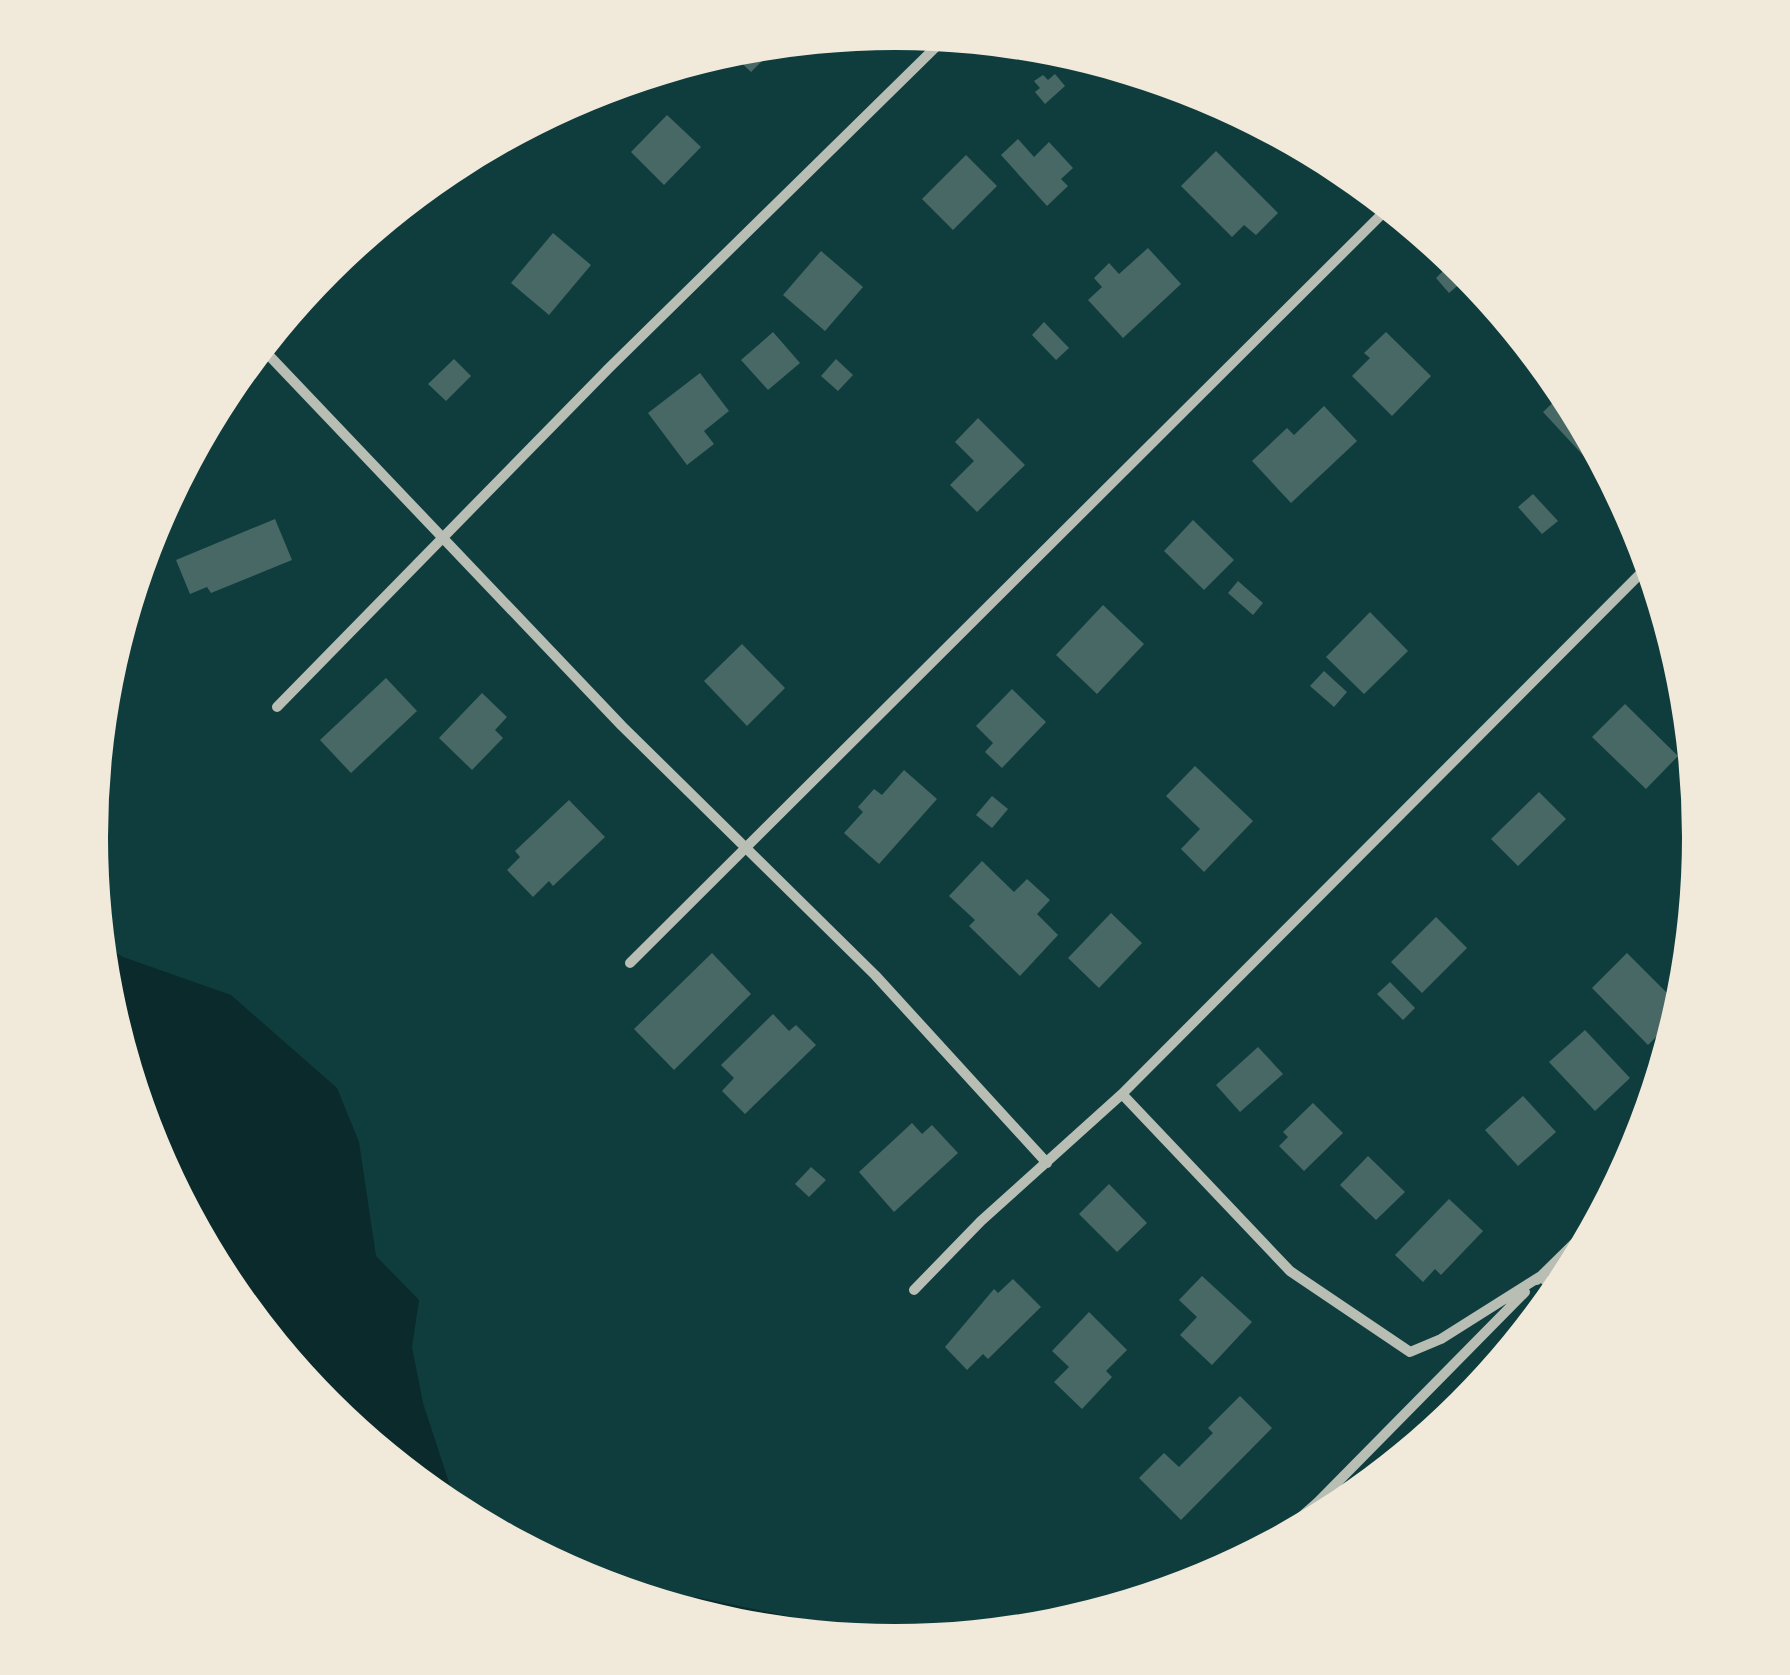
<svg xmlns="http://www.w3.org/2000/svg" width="1790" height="1675" font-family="'Archivo Narrow',sans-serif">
<rect width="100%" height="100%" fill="#0f3d3e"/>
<path fill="#0a2a2b" d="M100,944L123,957L231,995L337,1088L359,1142L376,1256L419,1300L412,1347L423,1403L459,1513L325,1406L225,1284L151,1145L105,994Z
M696,1597L850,1629L915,1628L937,1638C842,1648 745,1629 654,1601Z"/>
<path fill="#486865" d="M779,44L751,72L729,51L739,48Z
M1055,74L1065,86L1045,104L1035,92L1040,88L1034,81L1043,75L1048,80Z
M667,115L701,147L664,185L631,152Z
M1018,139L1034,157L1049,142L1073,168L1061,179L1068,186L1047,206L1001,155Z
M1216,151L1278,213L1256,235L1244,225L1232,237L1181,186Z
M966,155L997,186L953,230L922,199Z
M553,233L591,265L549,315L511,283Z
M1148,248L1181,284L1123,338L1088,300L1102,287L1094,278L1109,263L1119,274Z
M1440,248L1470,275L1449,293L1436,278L1443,271L1430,257Z
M821,251L863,287L825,331L783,295Z
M1507,321L1521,337L1513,344L1499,329Z
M1044,322L1069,348L1056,360L1032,335Z
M773,332L800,363L768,390L741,360Z
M1386,332L1431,376L1392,416L1352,376L1370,358L1364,353Z
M454,359L471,376L446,401L428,384Z
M836,359L853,375L838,391L821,376Z
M700,373L729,411L704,431L714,444L687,465L648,413Z
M1565,391L1601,458L1593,466L1543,412Z
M1324,406L1357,441L1291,503L1252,461L1287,428L1294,435Z
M978,418L1025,465L977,512L950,485L974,461L955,442Z
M1533,494L1558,521L1542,534L1518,507Z
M275,519L292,560L211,593L207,587L190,594L176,560Z
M1193,520L1234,560L1204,590L1164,551Z
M141,563L150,572L133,589L136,578Z
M1238,581L1263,603L1253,615L1228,593Z
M1103,605L1144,644L1097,694L1056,655Z
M1370,612L1408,651L1364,694L1326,657Z
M742,644L785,688L747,726L704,681Z
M1324,671L1347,692L1334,707L1310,686Z
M386,678L417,711L351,773L320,740Z
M1012,689L1046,722L1002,768L985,752L993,743L976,726Z
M482,693L507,717L495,730L503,738L472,770L439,738Z
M1625,704L1678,756L1646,789L1592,737Z
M1195,766L1253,821L1204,872L1181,849L1200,829L1166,796Z
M904,770L937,799L879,864L844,833L863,812L858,807L874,789L882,795Z
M1539,792L1566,819L1518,866L1491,839Z
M992,796L1008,809L992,828L976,815Z
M569,800L605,837L553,886L549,881L533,897L507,870L520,857L515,851Z
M982,861L1014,892L1027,879L1050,900L1037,914L1058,935L1020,976L969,926L975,920L949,896Z
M1111,913L1142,943L1099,988L1068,958Z
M1436,917L1467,948L1422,993L1391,962Z
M712,953L751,994L674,1070L634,1029Z
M1627,953L1681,1007L1678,1015L1648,1045L1592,988Z
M1390,982L1415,1008L1403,1020L1377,994Z
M773,1014L789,1031L796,1025L816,1045L745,1114L722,1091L734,1078L721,1065Z
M1585,1030L1630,1078L1595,1111L1549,1062Z
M1258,1047L1283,1074L1240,1112L1216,1085Z
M1523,1096L1556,1132L1518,1166L1485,1130Z
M1313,1103L1343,1133L1304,1171L1279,1146L1288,1137L1283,1132Z
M912,1123L922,1134L932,1125L958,1153L894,1212L859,1172Z
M1368,1156L1405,1192L1376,1220L1340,1185Z
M811,1167L826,1180L809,1197L795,1184Z
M1109,1184L1147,1223L1117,1252L1079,1214Z
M1449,1199L1483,1231L1441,1275L1435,1269L1423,1282L1395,1255Z
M1202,1276L1252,1322L1212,1365L1180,1335L1197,1317L1179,1300Z
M1013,1279L1041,1307L988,1359L983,1354L967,1370L945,1347L994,1289L998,1293Z
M1089,1312L1127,1350L1106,1371L1112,1377L1082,1409L1054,1382L1069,1367L1052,1351Z
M1240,1396L1272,1428L1181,1520L1139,1478L1164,1453L1179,1467L1213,1433L1208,1428Z"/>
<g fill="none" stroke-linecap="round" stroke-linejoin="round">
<path stroke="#b8beb3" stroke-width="10" d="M261,347L622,726L875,975L1047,1163
M277,707L609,368L946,37
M630,963L1389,207
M1122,1094L1290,1271L1410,1352L1441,1339L1541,1276L1558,1293
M1537,1280L1600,1218
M914,1290L981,1221L1122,1094L1649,565
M1266,1548L1318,1502L1525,1292"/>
</g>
<path d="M0 0H1790V1675H0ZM108 837a787 787 0 1 1 1574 0a787 787 0 1 1-1574 0Z" fill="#f1e9da" fill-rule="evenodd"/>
</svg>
